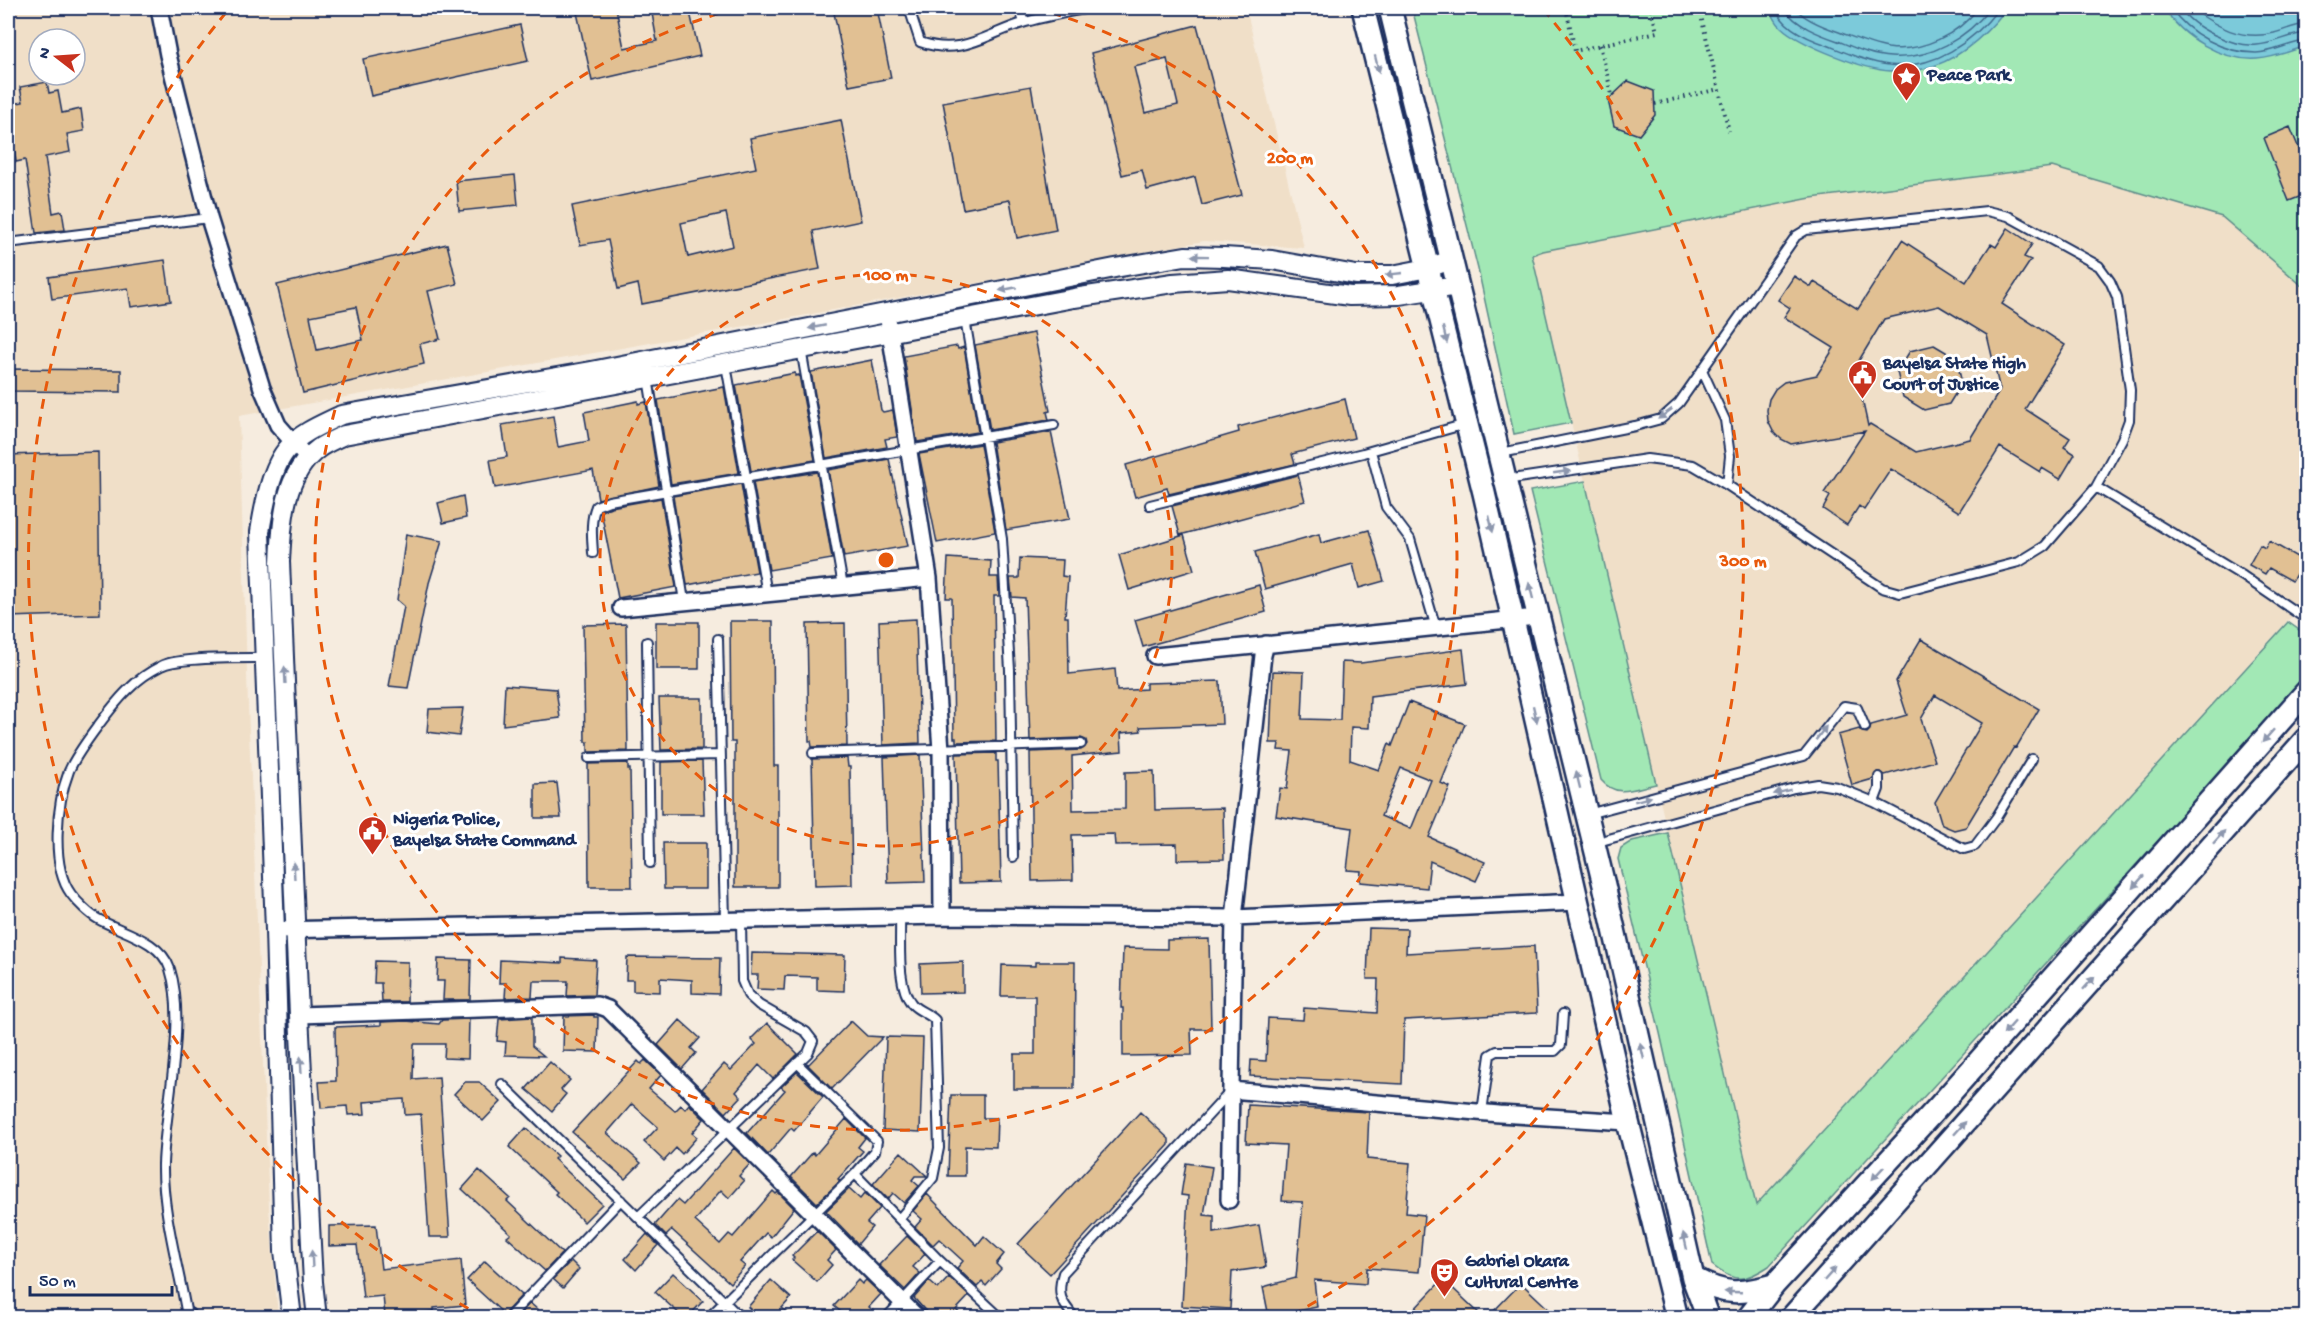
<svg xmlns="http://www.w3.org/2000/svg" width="2314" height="1325" font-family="'Gochi Hand',sans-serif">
<rect width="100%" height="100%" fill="#f6ecdf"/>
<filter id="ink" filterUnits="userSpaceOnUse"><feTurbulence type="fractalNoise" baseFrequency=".0167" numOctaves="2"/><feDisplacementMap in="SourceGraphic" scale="12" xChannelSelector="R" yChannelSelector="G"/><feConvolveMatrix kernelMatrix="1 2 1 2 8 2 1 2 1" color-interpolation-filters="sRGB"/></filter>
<g filter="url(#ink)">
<path fill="#f0dfc8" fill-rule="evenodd" d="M8,8H1246L1304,248L1204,241L774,321L239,416L248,706L269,1207L278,1317H13L8,1301ZM39,39H75V75H39Z
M2052,167L2222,217L2306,289V601L1755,1205L1532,256L1543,251L1811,198Z"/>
<path fill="#a2e8b5" stroke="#5e8c8a" stroke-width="1.5" d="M1412,8H2306V289L2222,217L2052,167L1811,198L1543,251L1532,255L1571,423L1514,434L1478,269Z
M1585,481L1656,784C1635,788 1617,799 1601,780L1530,491Z
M2288,622L2306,635V679L1769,1266C1746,1281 1735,1284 1712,1265L1660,1033L1618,859L1621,848L1632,841L1668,833L1756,1205Z"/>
<path fill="#7ccada" stroke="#558ca8" stroke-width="1.5" d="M1770,8H2007C1986,35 1959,61 1923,69C1914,71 1901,71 1891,71C1865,70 1800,45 1781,27C1776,22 1772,14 1770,8Z
M2164,8H2306V46C2291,51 2274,58 2257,59C2221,61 2182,37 2164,8Z"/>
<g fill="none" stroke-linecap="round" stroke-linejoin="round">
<path stroke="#426d90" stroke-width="1.5" d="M1776,8C1782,27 1809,39 1827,45C1847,53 1867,62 1889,65C1934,70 1973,42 1999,8
M1784,8C1796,26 1818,34 1838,41C1855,48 1872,56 1891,57C1930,60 1967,38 1990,8
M1795,8C1805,20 1824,27 1839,32C1855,38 1871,45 1888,48C1921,53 1959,34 1978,8
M2171,8C2188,34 2224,53 2256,53C2273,53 2290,42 2306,41
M2180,8C2193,28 2232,47 2257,45C2274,44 2290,34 2306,33
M2191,8C2217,27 2241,41 2274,33C2285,30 2295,25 2306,24"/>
</g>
<path fill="#e1c093" stroke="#1b2f5e" stroke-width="1.5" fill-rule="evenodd" d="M576,8H616L624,48L657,41L651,8H689L700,56L592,81Z
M833,8H877L891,78L849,86Z
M520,25L528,61L371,96L363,59Z
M1197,25L1242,195L1202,205L1195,177L1147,190L1142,170L1122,175L1091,53ZM1167,59L1178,105L1145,113L1134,67Z
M1628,81L1654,91L1655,115L1639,135L1614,126L1608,100Z
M47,82L49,93L58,91L62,113L81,109L84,131L67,134L70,152L45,157L53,213L62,211L65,230L36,233L25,160L16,162L8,105L23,102L20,87Z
M1031,86L1056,230L1017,238L1010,200L963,209L943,102Z
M841,120L861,221L813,231L820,269L642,304L638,284L618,289L608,240L580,245L572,206L756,168L750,138ZM726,213L733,246L688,257L681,223Z
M2290,127L2307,168V194L2289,201L2264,138Z
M515,175L518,205L459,211L456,181Z
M2008,228L2032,244L2024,257L2031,260L2002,304L2065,345L2025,409L2070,438L2064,447L2075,454L2060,479L2042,468L2040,472L2000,447L1959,512L1891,469L1864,510L1859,506L1847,525L1823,509L1830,496L1824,493L1865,431L1791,444L1781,439L1773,431L1768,421L1767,410L1769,399L1775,389L1784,382L1817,375L1834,348L1784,317L1790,308L1778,300L1794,276L1811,287L1814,282L1858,309L1902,240L1966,282L1991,244L1996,247ZM1939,306L1987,335L2000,390L1970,439L1916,452L1870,424L1868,426L1855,367L1884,319Z
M447,244L457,284L428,291L440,339L420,344L424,364L303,393L277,285ZM356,307L363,340L317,350L310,316Z
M165,260L171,301L131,307L128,288L52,299L49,277Z
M1034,333L1050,411L1047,412L1049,420L990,430L975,345Z
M1934,345L1956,358L1962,383L1949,404L1924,410L1903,397L1897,372L1910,351Z
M957,346L958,349L964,347L978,432L917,442L904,356Z
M872,360L881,410L883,412L893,410L897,437L885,439L887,447L826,458L811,372Z
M8,369L121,370V392L8,391Z
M795,373V376L799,375L815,460L751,471L736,385Z
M724,387L739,473L671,484L658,400Z
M1345,399L1354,438L1292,454L1295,464L1169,494L1167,488L1135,497L1126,465L1239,432L1238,427Z
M638,401V404L646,402L659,486L598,499L593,470L495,488L490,460L507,457L502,425L553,416L558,447L589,441L584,412Z
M1051,432L1070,519L1006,530L992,442Z
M980,444L995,532L937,543L919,454Z
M98,452L100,614L8,617V455Z
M889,459L908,546L844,557L828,470Z
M817,472L832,559L769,570L753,482Z
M1298,475L1305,501L1180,535L1172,506Z
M741,484L757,572L687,585L673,496Z
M463,496L466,518L443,523L438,503Z
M661,498L676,587L618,598L601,511L611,507Z
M1369,530L1384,581L1359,588L1353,564L1265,589L1255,552L1319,534L1321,543Z
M406,534L442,541L429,583L408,688L389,686L404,606L397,600Z
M1184,535L1194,570L1129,590L1119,555Z
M2269,541L2304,561L2292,581L2269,568L2265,574L2249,565L2260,545L2265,548Z
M948,558L991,561L990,577H998L999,596H994L996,741L956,742V738H954L952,598H946Z
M1020,558L1063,560L1062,576L1068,577L1065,617H1068L1069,674L1115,669L1117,691L1146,689V683L1220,681L1222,724L1140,727L1141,731L1121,733L1122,751L1072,756L1073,810L1125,809V772L1154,771L1155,810L1223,808L1224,859L1177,860V844L1115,845L1114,834L1072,835L1073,880L1032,881L1030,752L1081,750L1087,744L1086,740L1081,738L1030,740L1025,598L1012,597L1010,578H1019Z
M1259,585L1266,612L1143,647L1135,620Z
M916,619L920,743L883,745L879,621Z
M730,621H773L774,766H778V887H735V742H731Z
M656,622H699V669H656Z
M845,623L847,746L812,747L811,741H809L807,624Z
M626,624L628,751L588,752V742H585L583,625Z
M1921,639L2039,709L2016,748L2014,747L1966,827L1954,830L1942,825L1935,802L1982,723L1935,695L1921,719L1935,761L1885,775L1881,772H1877L1873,779L1852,785L1838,735L1859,729L1862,732L1867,733L1870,730L1871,725L1907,715L1896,681Z
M1463,649L1467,684L1370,696L1369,728L1351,727L1350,760L1379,770L1389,744L1392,746L1409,702L1465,724L1441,783L1450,787L1429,837L1485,862L1476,881L1430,861L1427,888L1360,882L1361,871L1347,870L1352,828L1276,816L1280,788L1287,789L1292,751L1278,750L1279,743H1270L1273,671L1304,672L1302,719L1340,720L1342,662L1361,663ZM1401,768L1431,780L1411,829L1381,816Z
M505,685L556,689L560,718L503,725Z
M659,698H702V749L661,750Z
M463,708L459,736L427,732L429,709Z
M996,753V761H998L1001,882L959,883L956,754Z
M920,755L925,882L888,883L884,757Z
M847,758L848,767H850L852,885L815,886L812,759Z
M702,761L704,814H661V762Z
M628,763V769H630L632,887H589L588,764Z
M557,783L561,818H535V784Z
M663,843H706V889H664Z
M1369,928L1407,929L1406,953L1534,946L1537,1013L1404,1020L1402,1084L1250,1076L1251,1060L1266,1061L1268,1018L1303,1020L1304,1008L1377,1013L1378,979H1367Z
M1209,939L1211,1029H1191L1192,1055L1123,1056V1008H1121L1123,948L1167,949V940Z
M752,953L845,955L844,991L817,990V977L785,976L784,990L757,989L758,975H751Z
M627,957L720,958L719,994L692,993V980L660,978V992L633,991V980H626Z
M562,958L596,960L594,995L567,996L568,981H533L532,997L505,998L506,983H499L500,960L562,963Z
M438,959L471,960L470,1000H443L444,981H437Z
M375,961L408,962L407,1002H382L381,983H374Z
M963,962V992L921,993L920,964Z
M1035,962H1075L1074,1089H1014V1054H1035V996H1001L1002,965L1035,966Z
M594,1015V1017H598L597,1052L563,1051L564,1016Z
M532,1017V1046L544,1056L505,1055L506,1042L497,1041L499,1019Z
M469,1019L468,1059L444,1058L445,1044H414L413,1079L439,1077L450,1237H429L421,1114L405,1115L404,1099L364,1102L365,1114L348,1115L347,1106L321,1108L319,1082L336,1081L335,1027L381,1025V1022L406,1021L439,1024L442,1020Z
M680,1020L700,1038L691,1048L696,1053L682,1069L658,1045Z
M851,1021L867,1036L883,1037L832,1089L806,1063L809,1064Z
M767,1023L798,1054L773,1079L759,1065L736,1092L741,1097L726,1113L702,1089L724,1064L731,1070L756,1044L751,1039Z
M886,1037L923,1038L920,1132L883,1130Z
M645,1060L661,1075L649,1089L675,1111L681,1105L685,1109L689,1104L704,1119L692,1133L697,1137L682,1154L676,1148L664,1161L644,1142L658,1127L632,1104L607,1133L641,1163L625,1179L572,1132L638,1061L641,1064Z
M550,1062L570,1080L561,1090L566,1094L552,1111L526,1089Z
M797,1072L823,1097L794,1131L791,1128L768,1155L747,1133L785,1090L781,1087Z
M465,1082H479L501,1102L483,1121L454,1094Z
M951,1095H983V1118H997L996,1147L965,1146V1176H948Z
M1248,1105L1369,1112L1367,1159L1410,1163L1406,1213L1424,1215L1419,1272L1367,1268L1366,1284L1314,1280L1317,1307L1269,1317L1263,1287L1296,1278L1303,1202L1282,1201L1286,1145L1246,1143Z
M1140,1112L1169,1139V1145L1050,1274L1018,1244Z
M846,1119L865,1138L858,1147L863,1151L838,1179L840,1181L817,1203L791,1177L813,1152L815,1155Z
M526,1128L557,1156L554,1159L602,1204L584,1222L555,1194L557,1192L509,1147Z
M734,1148L750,1164L739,1176L744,1181L729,1198L721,1190L695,1221L720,1244L729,1234L733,1237L773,1191L776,1194L778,1192L794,1208L771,1237L766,1233L740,1262L745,1266L730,1283L672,1230L666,1236L655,1225L677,1200L683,1205Z
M901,1152L927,1176H915L912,1180L919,1186L904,1203L893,1193L888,1199L873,1184Z
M1186,1163L1212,1167L1204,1215L1214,1216V1233L1259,1225L1266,1267L1232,1272L1230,1309L1182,1306L1188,1196L1181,1195Z
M479,1170L510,1198L507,1201L562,1253L545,1271L507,1237L511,1234L462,1189Z
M849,1189L860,1199L865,1193L880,1208L867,1223L872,1227L858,1244L826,1211Z
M927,1194L977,1245L984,1236L1004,1254L996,1264L1001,1269L986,1286L982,1282L977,1287L957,1268L963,1261L939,1239L933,1245L915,1227L922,1219L913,1211Z
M376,1225L381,1269L461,1260L465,1305L434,1308V1311L385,1316L383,1296L363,1298L357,1245L329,1246V1226Z
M817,1231L836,1250L827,1260L832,1265L817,1282L792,1260L794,1258L792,1256Z
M647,1234L658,1245L636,1270L625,1259Z
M907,1236L925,1254L913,1267L920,1273L905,1290L879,1265Z
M485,1261L522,1295L504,1314L467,1280Z
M571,1261L579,1269L563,1288L553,1279Z
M673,1273L703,1301L688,1317H683L655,1292Z
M949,1277L969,1296L956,1310L965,1317H931L914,1298L929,1281L938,1289Z
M1443,1279L1483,1317H1407Z
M771,1280L791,1298L782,1308L793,1317H759L748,1307Z
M858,1280L862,1284L866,1280L881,1294L869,1307L880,1317H847L834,1306Z
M1521,1283L1557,1317H1488Z
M530,1303L546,1317H517Z"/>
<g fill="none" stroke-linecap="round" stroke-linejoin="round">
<defs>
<path id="service" d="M909,8L920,42C963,57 987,33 1026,22C1047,16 1068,12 1089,8
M1019,8L1024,22
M8,243L209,218
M965,319L1002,539L1010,670L1013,857
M801,349L843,586
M726,365L767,594
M1702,370L1725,420L1730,456L1727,485
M648,378L684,601
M1371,451L1386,507L1410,539L1436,628
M1501,453L1635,426L1661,419L1679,403L1796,236L1806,230L1987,211L2008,216L2099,266L2110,281L2117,297L2130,390L2129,420L2122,439L2096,487L2045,546L2019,562L1900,593L1882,588L1727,485L1693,465L1647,459L1505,480
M2096,487L2243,576L2306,619
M1150,505L1363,453L1466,424
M593,553C592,536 590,521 596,506L609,501L1054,425
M718,639L725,920
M647,642L650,863
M813,753L1081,744
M589,758L720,755
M1874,802L1964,849L1975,846L1996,818L2032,759
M1588,814L1804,756L1844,706L1857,708L1865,727
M1594,843L1794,788L1818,784L1837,787L1874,802L1879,789V777
M502,1084L741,1318
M1482,1112L1490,1055L1497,1051H1555L1561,1045L1563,1014
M855,1174L940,1261L1001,1318
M638,1217L808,1053L813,1041L806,1032L759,1005L748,995L742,981L741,920
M899,1219L933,1178L939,1148L935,1020C928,1013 918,1011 912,1004C896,986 901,941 900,916
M187,1316C179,1269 162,1211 163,1164C165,1106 187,1023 170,969C161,940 121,932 98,919C89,914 77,902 71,894C50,866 57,802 69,771C77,752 115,701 131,687C139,679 151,671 161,666C178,657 242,658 265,658
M508,1318L621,1200
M708,1318L855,1174L875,1151L877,1141L797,1063
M886,1318L940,1261
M1075,1318C1060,1301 1057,1294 1063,1273L1229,1093"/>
<path id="minor" d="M159,8L168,55L209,218L262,388L278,425L308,459
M887,313L929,578L941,750L942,916
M621,608L929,578
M1155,656L1537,617
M275,930L942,916L1234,918L1578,902
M299,1015L597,1005L608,1009L918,1318
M1231,1090L1499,1114L1628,1122
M1229,1200L1234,918L1263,655L1266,644
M187,1316L188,1318"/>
<path id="tertiary" d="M292,1318L284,1251L275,930L260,532C264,507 271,466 289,447C302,432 323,424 341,415L591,371L1115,268L1185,256L1224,257L1272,260L1356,275H1392L1428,268L1451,260
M317,1318L313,1282L299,1015L280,562C282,522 283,475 319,448C326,443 336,439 344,435L1074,298L1173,283L1228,279L1350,296L1399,295L1457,286"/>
<path id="secondary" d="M1363,8L1484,493L1628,1122L1677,1318
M1390,8L1604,885L1693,1278L1708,1318
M1693,1278C1725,1296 1741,1294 1774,1285
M1748,1318L1774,1285L1939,1106L2306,692
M1791,1318L2306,739"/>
</defs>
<use href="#service" stroke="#1b2f5e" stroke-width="12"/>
<use href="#minor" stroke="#1b2f5e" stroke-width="20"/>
<use href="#tertiary" stroke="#1b2f5e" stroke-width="22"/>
<use href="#secondary" stroke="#1b2f5e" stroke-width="26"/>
<path stroke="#1b2f5e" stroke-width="4" stroke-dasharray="1.5 4.5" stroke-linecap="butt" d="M1566,8L1575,51L1657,32L1651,8
M1699,8L1729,131
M1600,45L1612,95
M1655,104L1719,89"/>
<use href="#service" stroke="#fff" stroke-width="8"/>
<use href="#minor" stroke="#fff" stroke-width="15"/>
<use href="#tertiary" stroke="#fff" stroke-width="18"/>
<use href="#secondary" stroke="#fff" stroke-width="21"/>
</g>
<defs><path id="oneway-solid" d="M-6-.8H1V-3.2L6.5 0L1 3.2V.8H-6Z" transform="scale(1.5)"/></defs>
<g fill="#8d97ae">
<use href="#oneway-solid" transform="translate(1377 64) rotate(76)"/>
<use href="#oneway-solid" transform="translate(1200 256) rotate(-179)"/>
<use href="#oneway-solid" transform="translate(1394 274) rotate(174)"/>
<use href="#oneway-solid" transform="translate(1008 289) rotate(169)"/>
<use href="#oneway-solid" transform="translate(817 327) rotate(169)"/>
<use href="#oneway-solid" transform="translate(1445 335) rotate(76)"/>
<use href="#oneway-solid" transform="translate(1665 414) rotate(144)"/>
<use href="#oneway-solid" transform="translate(1562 472) rotate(-8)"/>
<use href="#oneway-solid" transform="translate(1491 524) rotate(77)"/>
<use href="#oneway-solid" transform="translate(1531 591) rotate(-104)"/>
<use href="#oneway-solid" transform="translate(285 675) rotate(-93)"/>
<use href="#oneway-solid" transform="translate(1535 714) rotate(77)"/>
<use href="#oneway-solid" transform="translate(1821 733) rotate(-53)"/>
<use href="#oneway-solid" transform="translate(2268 736) rotate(132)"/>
<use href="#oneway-solid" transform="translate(1578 780) rotate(-104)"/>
<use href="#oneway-solid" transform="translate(1782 792) rotate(165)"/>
<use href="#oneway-solid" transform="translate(1643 799) rotate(-15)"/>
<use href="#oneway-solid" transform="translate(2219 837) rotate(-48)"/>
<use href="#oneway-solid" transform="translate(294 870) rotate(-93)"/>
<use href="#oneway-solid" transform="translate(2138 882) rotate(132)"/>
<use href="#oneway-solid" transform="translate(2089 983) rotate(-48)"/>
<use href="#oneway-solid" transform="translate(2009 1028) rotate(132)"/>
<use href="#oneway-solid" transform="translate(1642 1051) rotate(-103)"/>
<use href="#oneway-solid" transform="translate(301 1065) rotate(-93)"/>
<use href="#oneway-solid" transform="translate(1960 1128) rotate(-48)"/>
<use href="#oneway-solid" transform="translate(1878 1173) rotate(133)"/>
<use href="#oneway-solid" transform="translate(1685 1241) rotate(-103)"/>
<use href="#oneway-solid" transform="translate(312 1259) rotate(-93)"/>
<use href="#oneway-solid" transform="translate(1830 1274) rotate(-48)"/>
<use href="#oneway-solid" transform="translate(1733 1292) rotate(-178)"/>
</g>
</g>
<g fill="none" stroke="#e8590c" stroke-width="3" stroke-dasharray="10 8">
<circle cx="886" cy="560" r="286"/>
<path d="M1034 8A571 571 0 1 1 738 8"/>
<path d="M484 1317A857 857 0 0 1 229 9M1543 9A857 857 0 0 1 1288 1317"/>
</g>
<defs>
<symbol id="sight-pin" viewBox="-11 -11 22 30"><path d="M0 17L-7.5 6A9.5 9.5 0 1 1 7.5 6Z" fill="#c8321e" stroke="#fff"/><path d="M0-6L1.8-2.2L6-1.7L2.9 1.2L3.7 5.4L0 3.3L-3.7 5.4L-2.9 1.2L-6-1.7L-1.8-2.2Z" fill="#fff"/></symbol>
<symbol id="civic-pin" viewBox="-11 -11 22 30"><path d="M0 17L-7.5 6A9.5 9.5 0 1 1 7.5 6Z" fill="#c8321e" stroke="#fff"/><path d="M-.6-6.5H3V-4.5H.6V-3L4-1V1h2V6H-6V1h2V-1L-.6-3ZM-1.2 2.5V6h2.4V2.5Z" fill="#fff"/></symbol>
<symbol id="theatre-pin" viewBox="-11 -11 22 30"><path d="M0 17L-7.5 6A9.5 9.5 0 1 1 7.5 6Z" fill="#c8321e" stroke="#fff"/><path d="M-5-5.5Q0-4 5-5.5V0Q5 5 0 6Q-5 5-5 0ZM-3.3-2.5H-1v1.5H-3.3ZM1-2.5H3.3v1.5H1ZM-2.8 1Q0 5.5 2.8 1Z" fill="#fff"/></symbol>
</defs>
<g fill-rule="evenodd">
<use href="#sight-pin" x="1890" y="60" width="33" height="45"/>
<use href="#civic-pin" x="1846" y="358" width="33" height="45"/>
<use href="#civic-pin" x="356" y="814" width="33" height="45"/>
<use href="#theatre-pin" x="1428" y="1256" width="33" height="45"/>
</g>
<g text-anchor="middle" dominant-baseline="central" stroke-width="6" stroke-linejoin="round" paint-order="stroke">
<g font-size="18" font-weight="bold" fill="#1b2f5e" stroke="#fff" text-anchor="start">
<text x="1927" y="76">Peace Park</text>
<text x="1883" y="364">Bayelsa State High<tspan x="1883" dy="21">Court of Justice</tspan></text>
<text x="393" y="820">Nigeria Police,<tspan x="393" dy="21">Bayelsa State Command</tspan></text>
<text x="1465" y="1262">Gabriel Okara<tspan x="1465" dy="21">Cultural Centre</tspan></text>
</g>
</g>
<circle cx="886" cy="560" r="9" fill="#e8590c" stroke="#fff" stroke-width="3"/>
<g font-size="18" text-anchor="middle" font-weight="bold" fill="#e8590c" stroke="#fff" stroke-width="6" stroke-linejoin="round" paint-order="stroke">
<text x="1290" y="163">200 m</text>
<text x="886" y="280">100 m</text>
<text x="1743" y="566">300 m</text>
</g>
<rect width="2314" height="1325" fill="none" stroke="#fff" stroke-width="30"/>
<rect x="15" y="15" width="2284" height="1295" fill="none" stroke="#1b2f5e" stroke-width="2" filter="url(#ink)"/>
<g transform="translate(57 57) rotate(287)"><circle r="28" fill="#ffffff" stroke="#a4acbf" stroke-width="1.5"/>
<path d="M0-4.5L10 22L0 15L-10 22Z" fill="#c8321e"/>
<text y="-9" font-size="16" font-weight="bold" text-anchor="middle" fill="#1b2f5e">N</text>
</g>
<path d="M30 1286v9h142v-9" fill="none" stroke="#1b2f5e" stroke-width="3"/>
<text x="39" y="1286" font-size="18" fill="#1b2f5e" stroke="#ffffff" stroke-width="4.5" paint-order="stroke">50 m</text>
</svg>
